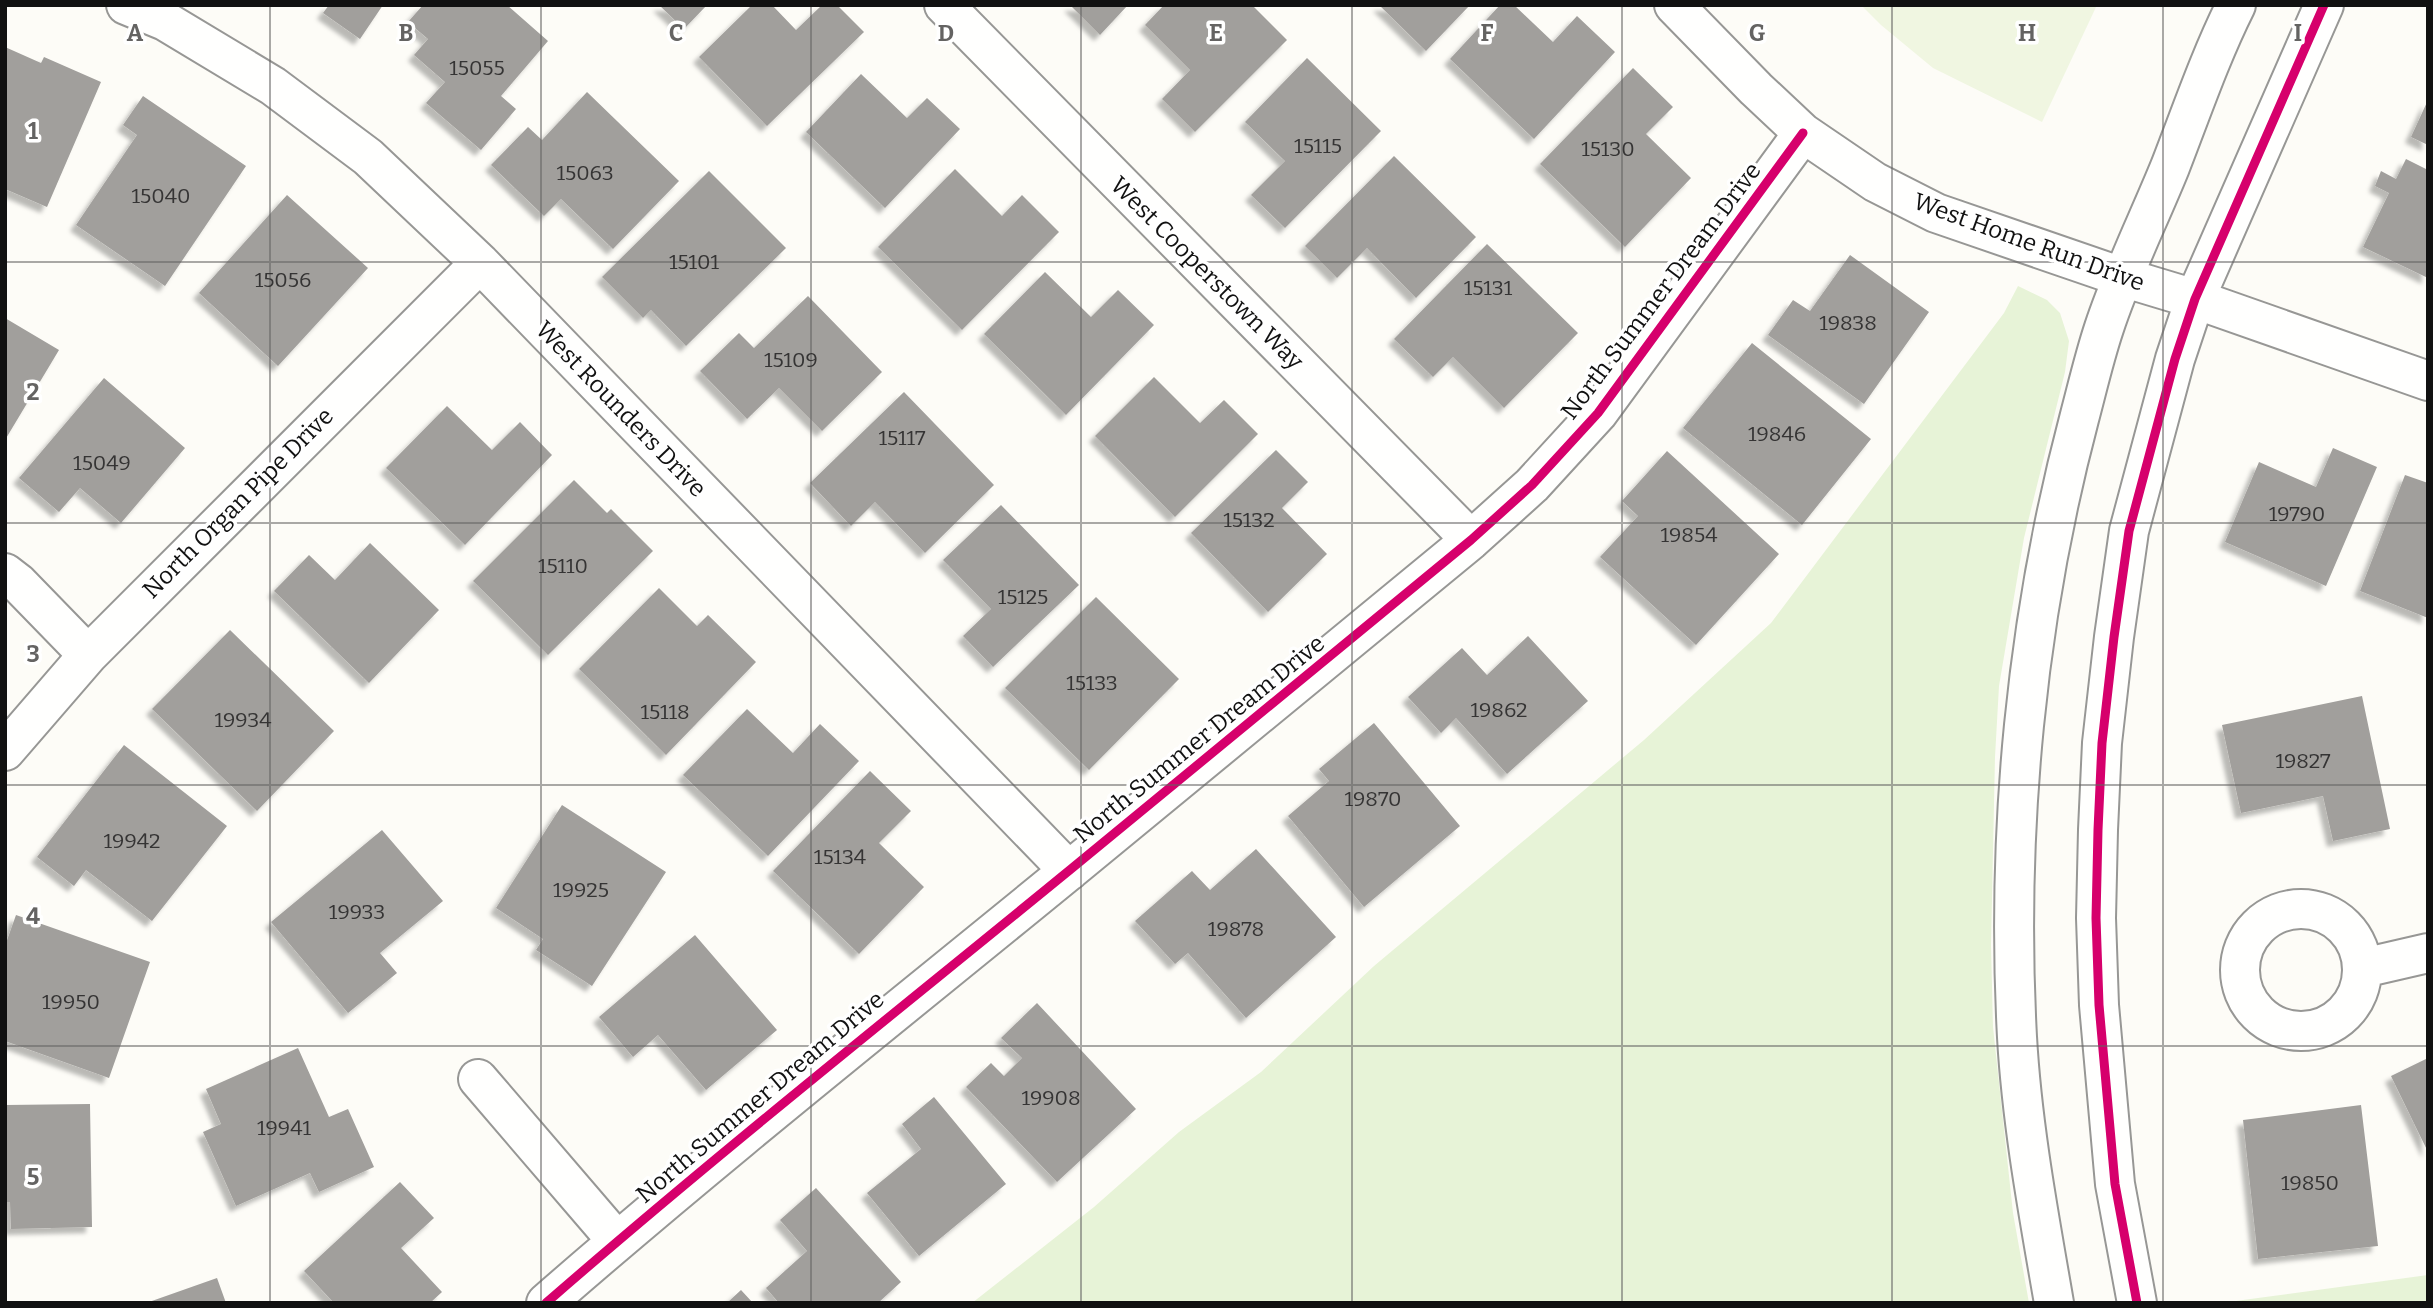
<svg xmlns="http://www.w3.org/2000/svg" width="2433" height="1308" font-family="Bitter,serif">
<defs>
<filter id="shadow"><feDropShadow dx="-6" dy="6" stdDeviation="2" flood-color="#0004"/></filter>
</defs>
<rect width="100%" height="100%" fill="#fdfcf7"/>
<path fill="#e7f3d7" d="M2018,286L2047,300L2060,313L2069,341L2065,372L2024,538L1999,686L1995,757L1991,945L1993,1027L2013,1213L2029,1303H972L1094,1207L1179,1132L1261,1072L1374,966L1644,740L1771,623L2004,313Z
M2428,1275V1303H2222L2243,1300Z"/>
<path fill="#f0f6e1" d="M1861,5H2097L2042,122L1933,68L1881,25Z"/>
<path fill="#a19f9c" filter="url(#shadow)" d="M329,5H383L360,39L323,13Z
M423,5H507L548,41L501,96L516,109L481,150L426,103L445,82L414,55L428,39L408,22Z
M659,5H707L684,29Z
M752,5H772L796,30L822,5H837L864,32L767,126L699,57Z
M1070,5H1128L1100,35Z
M1164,5H1252L1287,40L1195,132L1162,99L1190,70L1145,25Z
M1379,5H1470L1426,51Z
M1500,5H1514L1553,42L1577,16L1615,52L1534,139L1450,59Z
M5,47L41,63L44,57L101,82L47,207L5,189Z
M1307,58L1381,131L1285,228L1251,195L1285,161L1245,122Z
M1633,68L1673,107L1646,134L1691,178L1625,247L1540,164Z
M861,74L907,118L927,98L960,129L885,208L806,132Z
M587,92L679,181L613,249L561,199L544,216L491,165L528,127L542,140Z
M143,96L246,166L165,286L76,225L137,135L123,125Z
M2428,100V145L2411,137Z
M1394,156L1476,237L1416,298L1367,248L1337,278L1305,246Z
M2406,159L2428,170V278L2363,247L2389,193L2375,186L2381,171L2396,179Z
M955,169L1002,216L1022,195L1059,232L962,330L878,247Z
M709,171L786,248L686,346L651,310L643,318L602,277Z
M287,195L368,268L278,366L199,293Z
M1487,244L1578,333L1504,408L1453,357L1433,377L1394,339Z
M1850,255L1929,312L1864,404L1768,335L1793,300L1810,311Z
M1045,272L1091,317L1118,290L1154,325L1066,415L984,334Z
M808,296L882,372L822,431L779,388L747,419L700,371L739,333L754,348Z
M5,318L59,350L5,440Z
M1752,343L1871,439L1802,525L1683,428Z
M1154,377L1200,423L1224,400L1258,434L1175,517L1095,436Z
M104,378L185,448L121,523L80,488L59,512L19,478Z
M904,392L994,485L925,553L875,502L851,526L810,483Z
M447,406L492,450L520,422L552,455L465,545L386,468Z
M2333,448L2377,467L2326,586L2225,542L2259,462L2316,487Z
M1276,450L1308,482L1282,508L1327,554L1268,612L1191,533Z
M1667,451L1779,554L1696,645L1600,557L1638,516L1622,501Z
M2405,475L2428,483V618L2360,591Z
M574,480L607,513L611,509L653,551L548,655L473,581Z
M1001,505L1079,585L993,667L963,636L991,609L943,560Z
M370,543L439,610L369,683L274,591L309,555L335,580Z
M659,588L697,626L708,615L756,662L666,755L579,669Z
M1096,597L1179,679L1089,770L1005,688Z
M230,630L334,731L257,811L152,709Z
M1528,636L1588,701L1507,774L1456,718L1441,733L1408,697L1462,648L1487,675Z
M2362,696L2390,829L2333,841L2323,796L2241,813L2222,725Z
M747,709L793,753L820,724L859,761L768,856L683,775Z
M1374,723L1460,826L1364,907L1288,816L1329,781L1319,769Z
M124,745L227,826L152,921L86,870L74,886L37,857Z
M870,771L911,811L879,843L924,887L859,954L773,871Z
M562,805L666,872L592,986L536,950L543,939L496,908Z
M382,830L443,901L380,953L397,973L348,1013L271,922Z
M1256,849L1336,937L1246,1018L1188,953L1175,964L1135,921L1192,871L1210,890Z
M16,915L150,962L109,1078L5,1041V946Z
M695,935L777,1030L706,1090L658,1035L633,1057L599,1017Z
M1037,1003L1136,1109L1057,1182L966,1087L991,1063L1004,1076L1022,1058L1001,1038Z
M298,1048L329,1117L348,1109L374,1167L319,1192L310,1173L236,1206L203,1132L221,1124L206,1089Z
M2428,1058V1152L2391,1076Z
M934,1097L1006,1184L919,1256L867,1193L921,1149L902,1124Z
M90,1104L92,1227L11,1229L10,1202H5V1105Z
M2361,1105L2378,1246L2258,1259L2243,1120Z
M400,1182L434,1218L401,1248L442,1292L430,1303H334L304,1271Z
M816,1188L901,1282L878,1303H779L766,1288L807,1251L780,1220Z
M217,1278L226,1303H149V1302Z
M741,1290L753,1303H727Z"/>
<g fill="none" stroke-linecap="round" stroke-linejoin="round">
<defs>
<path id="minor" d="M126,5L165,21L273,86L368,157L480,263L1069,871
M944,5L1471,540
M1674,5L1756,89L1803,133L1875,182L1936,213L2122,277L2195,299L2428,381
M5,573L18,583L88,655
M5,751L88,655L480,263
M2240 970a61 61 0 1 1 122 0a61 61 0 1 1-122 0Z
M2363,968L2428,953
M478,1079L617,1241
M546,1303C717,1154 895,1013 1071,869C1205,760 1338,650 1471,540L1532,485L1598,413L1803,133
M2054,1303C2039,1216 2022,1126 2017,1037C2006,830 2026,619 2079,419C2087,389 2094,358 2104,328C2122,273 2148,221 2170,167C2191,113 2210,57 2236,5
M2137,1303L2115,1184L2099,1005L2096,918L2098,830L2102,743L2114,637L2129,531L2175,359L2195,299L2324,5"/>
</defs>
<use href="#minor" stroke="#979795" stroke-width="42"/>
<use href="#minor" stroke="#fffffe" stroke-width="38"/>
<defs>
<path id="cycleway" d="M546,1303C717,1154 895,1013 1071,869C1205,760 1338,650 1471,540L1532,485L1598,413L1803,133
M2137,1303L2115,1184L2099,1005L2096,918L2098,830L2102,743L2114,637L2129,531L2175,359L2195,299L2324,5"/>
</defs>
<use href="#cycleway" stroke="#fff" stroke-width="13"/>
<use href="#cycleway" stroke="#d6006c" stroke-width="9"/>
</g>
<path fill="none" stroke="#646362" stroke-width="2" stroke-opacity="0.55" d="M270,5V1303M541,5V1303M811,5V1303M1081,5V1303M1352,5V1303M1622,5V1303M1892,5V1303M2163,5V1303M5,262H2428M5,523H2428M5,785H2428M5,1046H2428"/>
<g text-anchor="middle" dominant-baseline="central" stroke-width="7" stroke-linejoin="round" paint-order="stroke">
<g font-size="21" fill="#353434">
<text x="477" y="68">15055</text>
<text x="1318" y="146">15115</text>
<text x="1608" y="149">15130</text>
<text x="585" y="173">15063</text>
<text x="161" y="196">15040</text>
<text x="694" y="262">15101</text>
<text x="283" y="280">15056</text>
<text x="1488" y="288">15131</text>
<text x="1848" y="323">19838</text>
<text x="791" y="360">15109</text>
<text x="1777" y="434">19846</text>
<text x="902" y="438">15117</text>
<text x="102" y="463">15049</text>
<text x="2297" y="514">19790</text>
<text x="1249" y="520">15132</text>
<text x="1689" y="535">19854</text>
<text x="563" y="566">15110</text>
<text x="1023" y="597">15125</text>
<text x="1092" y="683">15133</text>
<text x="1499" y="710">19862</text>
<text x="665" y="712">15118</text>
<text x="243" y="720">19934</text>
<text x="2303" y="761">19827</text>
<text x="1373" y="799">19870</text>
<text x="132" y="841">19942</text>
<text x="840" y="857">15134</text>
<text x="581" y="890">19925</text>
<text x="357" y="912">19933</text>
<text x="1236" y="929">19878</text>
<text x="71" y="1002">19950</text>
<text x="1051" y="1098">19908</text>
<text x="284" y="1128">19941</text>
<text x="2310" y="1183">19850</text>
</g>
<g font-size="24" fill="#111" stroke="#fff">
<text transform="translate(2029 242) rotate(20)">West Home Run Drive</text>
<text transform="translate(1207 273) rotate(45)">West Cooperstown Way</text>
<text transform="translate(1661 291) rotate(-53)">North Summer Dream Drive</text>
<text transform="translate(621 409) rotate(46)">West Rounders Drive</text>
<text transform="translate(238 503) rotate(-45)">North Organ Pipe Drive</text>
<text transform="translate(1199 739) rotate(-39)">North Summer Dream Drive</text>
<text transform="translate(760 1097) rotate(-40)">North Summer Dream Drive</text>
</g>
</g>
<g font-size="23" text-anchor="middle" font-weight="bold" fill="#646362" stroke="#fff" stroke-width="7" stroke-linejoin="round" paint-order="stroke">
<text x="135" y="41">A</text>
<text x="406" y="41">B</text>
<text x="676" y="41">C</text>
<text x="946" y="41">D</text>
<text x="1216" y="41">E</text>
<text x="1487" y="41">F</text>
<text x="1757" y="41">G</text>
<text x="2027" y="41">H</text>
<text x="2298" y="41">I</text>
<text x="33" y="139">1</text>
<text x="33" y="400">2</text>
<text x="33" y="662">3</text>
<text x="33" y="924">4</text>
<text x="33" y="1185">5</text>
</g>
<rect width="2433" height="1308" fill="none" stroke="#111111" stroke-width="14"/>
</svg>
